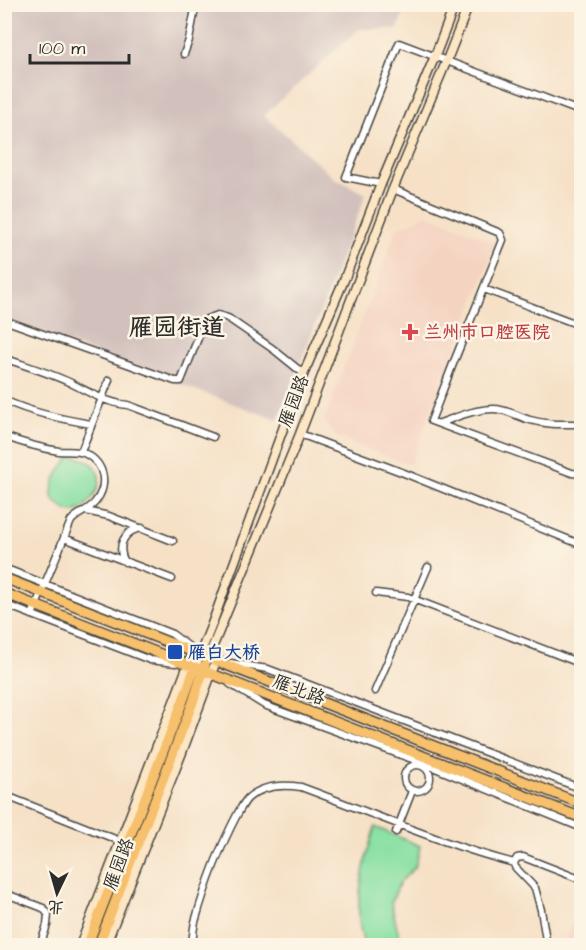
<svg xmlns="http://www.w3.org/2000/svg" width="586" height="950" font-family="'Architects Daughter','LXGW WenKai TC',sans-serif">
<rect width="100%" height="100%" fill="#fcf5e5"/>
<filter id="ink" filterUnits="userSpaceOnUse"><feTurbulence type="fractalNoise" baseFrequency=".0167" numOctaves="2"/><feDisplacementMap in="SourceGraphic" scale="12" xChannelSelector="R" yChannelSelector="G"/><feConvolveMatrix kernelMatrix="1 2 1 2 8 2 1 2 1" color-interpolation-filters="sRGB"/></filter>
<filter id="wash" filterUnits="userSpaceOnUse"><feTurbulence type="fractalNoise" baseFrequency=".008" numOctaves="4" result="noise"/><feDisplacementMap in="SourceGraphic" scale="24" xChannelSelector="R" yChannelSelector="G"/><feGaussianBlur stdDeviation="1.35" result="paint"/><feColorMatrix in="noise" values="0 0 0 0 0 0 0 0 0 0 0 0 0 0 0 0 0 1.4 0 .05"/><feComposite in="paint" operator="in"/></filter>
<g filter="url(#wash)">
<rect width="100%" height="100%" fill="#f6e1c7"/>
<path fill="#f5d3c1" d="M427,214L497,243L410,465L337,437L323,422L397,229Z
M577,910L581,912V945H564Z"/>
<path fill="#d1c0bc" d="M4,5H406L398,29H359L264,115L334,178L366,194L278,420L5,320Z"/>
<path fill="#8ae0a4" stroke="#5a8668" stroke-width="1.5" d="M72,456C81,458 91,460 96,469C106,484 89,509 73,512C68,513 65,509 61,506C55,502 51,499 52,492C54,478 62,465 72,456Z
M375,827L420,846L419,852L415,867L400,882L391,903L401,945H364C362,936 359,927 359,917C357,893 367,851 375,827Z"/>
</g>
<g filter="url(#ink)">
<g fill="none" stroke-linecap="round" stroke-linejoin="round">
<defs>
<path id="minor" d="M184,54L189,40L196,4
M381,184L346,177L399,43L582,112
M393,189L500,233L503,240L453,364L431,421L572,473L582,474
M484,289L582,326
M4,320L175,381H181L204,323L207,319L218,315L228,318L273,349L304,374
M4,358C26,366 50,373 71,383C90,393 107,403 128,405L213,437
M4,400C32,413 62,419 91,424
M440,423C457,417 475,409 494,409C506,409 519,417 530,420C547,425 564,424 582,424
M300,434L404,473L582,545
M4,436C22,443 40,448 59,451C67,452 78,450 86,454C105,464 108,485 96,501C89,511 77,513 71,521L32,615
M81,452L109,380
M86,511L109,516L173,541
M64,538L172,579
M125,562C116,546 124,530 142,528
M4,568L172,634L192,649
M376,593L408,597L582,664
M4,604L150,660L176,663
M230,663L268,669L582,789
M230,684L264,705L423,763L582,828
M375,691L428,567
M404 778a13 13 0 1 1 26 0a13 13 0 1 1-26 0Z
M4,795L120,841
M396,832L412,791
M4,893L43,908L48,914L47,925L40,946
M192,946C193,938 193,930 195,922C205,887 221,845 238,813C241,808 244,802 248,798C263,785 282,784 301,787C372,813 442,844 514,863
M547,946L541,910L535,888L515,867L514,863L517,858L523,857L582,880"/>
<path id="secondary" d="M208,658L300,434L393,189L447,60L469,4
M195,667L212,624L300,382L344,280L381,184L435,56L455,4
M80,946L193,652
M105,946L181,755L216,661"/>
<path id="primary" d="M4,578L582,804
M4,593L582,818
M87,946L184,698L195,667
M98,946L193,702L205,665"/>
</defs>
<use href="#minor" stroke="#494642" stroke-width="9"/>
<use href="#secondary" stroke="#494642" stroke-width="11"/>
<use href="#primary" stroke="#494642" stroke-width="12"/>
<use href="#minor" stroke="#fff" stroke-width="6"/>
<use href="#secondary" stroke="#fce6c4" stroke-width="8"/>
<use href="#primary" stroke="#f7c06c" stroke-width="9"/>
</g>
</g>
<path fill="#e0444e" stroke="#fcf5e5" stroke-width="2" d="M407 323h6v6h6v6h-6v6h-6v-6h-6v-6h6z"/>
<rect fill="#1a4fb4" stroke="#fcf5e5" stroke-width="2" x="167" y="644" width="16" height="16" rx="3"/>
<g text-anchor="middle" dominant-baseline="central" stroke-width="5" stroke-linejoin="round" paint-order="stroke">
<g font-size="18" font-weight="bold" fill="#be3a42" stroke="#fcf5e5" text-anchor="start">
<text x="424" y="332">兰州市口腔医院</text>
</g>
<g font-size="18" fill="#2b2b2b" stroke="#fcf5e5">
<text transform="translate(294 401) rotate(-69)">雁园路</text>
<text transform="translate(299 690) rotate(21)">雁北路</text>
<text transform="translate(119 864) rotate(-69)">雁园路</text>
</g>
<g font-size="18" font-weight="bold" fill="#164399" stroke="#fcf5e5" text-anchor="start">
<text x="188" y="652">雁白大桥</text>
</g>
<g font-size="24" font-weight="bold" fill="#2b2b2b" stroke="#fcf5e5">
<text x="177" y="328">雁园街道</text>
</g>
</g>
<rect width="586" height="950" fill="none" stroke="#fcf5e5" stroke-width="24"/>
<g transform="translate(57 893) rotate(185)" stroke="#fcf5e5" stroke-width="4.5" paint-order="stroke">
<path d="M0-4.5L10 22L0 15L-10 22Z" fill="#2b2b2b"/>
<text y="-9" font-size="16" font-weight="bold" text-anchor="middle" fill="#2b2b2b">北</text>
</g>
<path d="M30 54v9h99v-9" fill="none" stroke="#2b2b2b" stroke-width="3"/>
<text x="39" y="54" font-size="18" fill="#2b2b2b" stroke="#fcf5e5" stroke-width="4.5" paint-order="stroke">100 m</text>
</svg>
